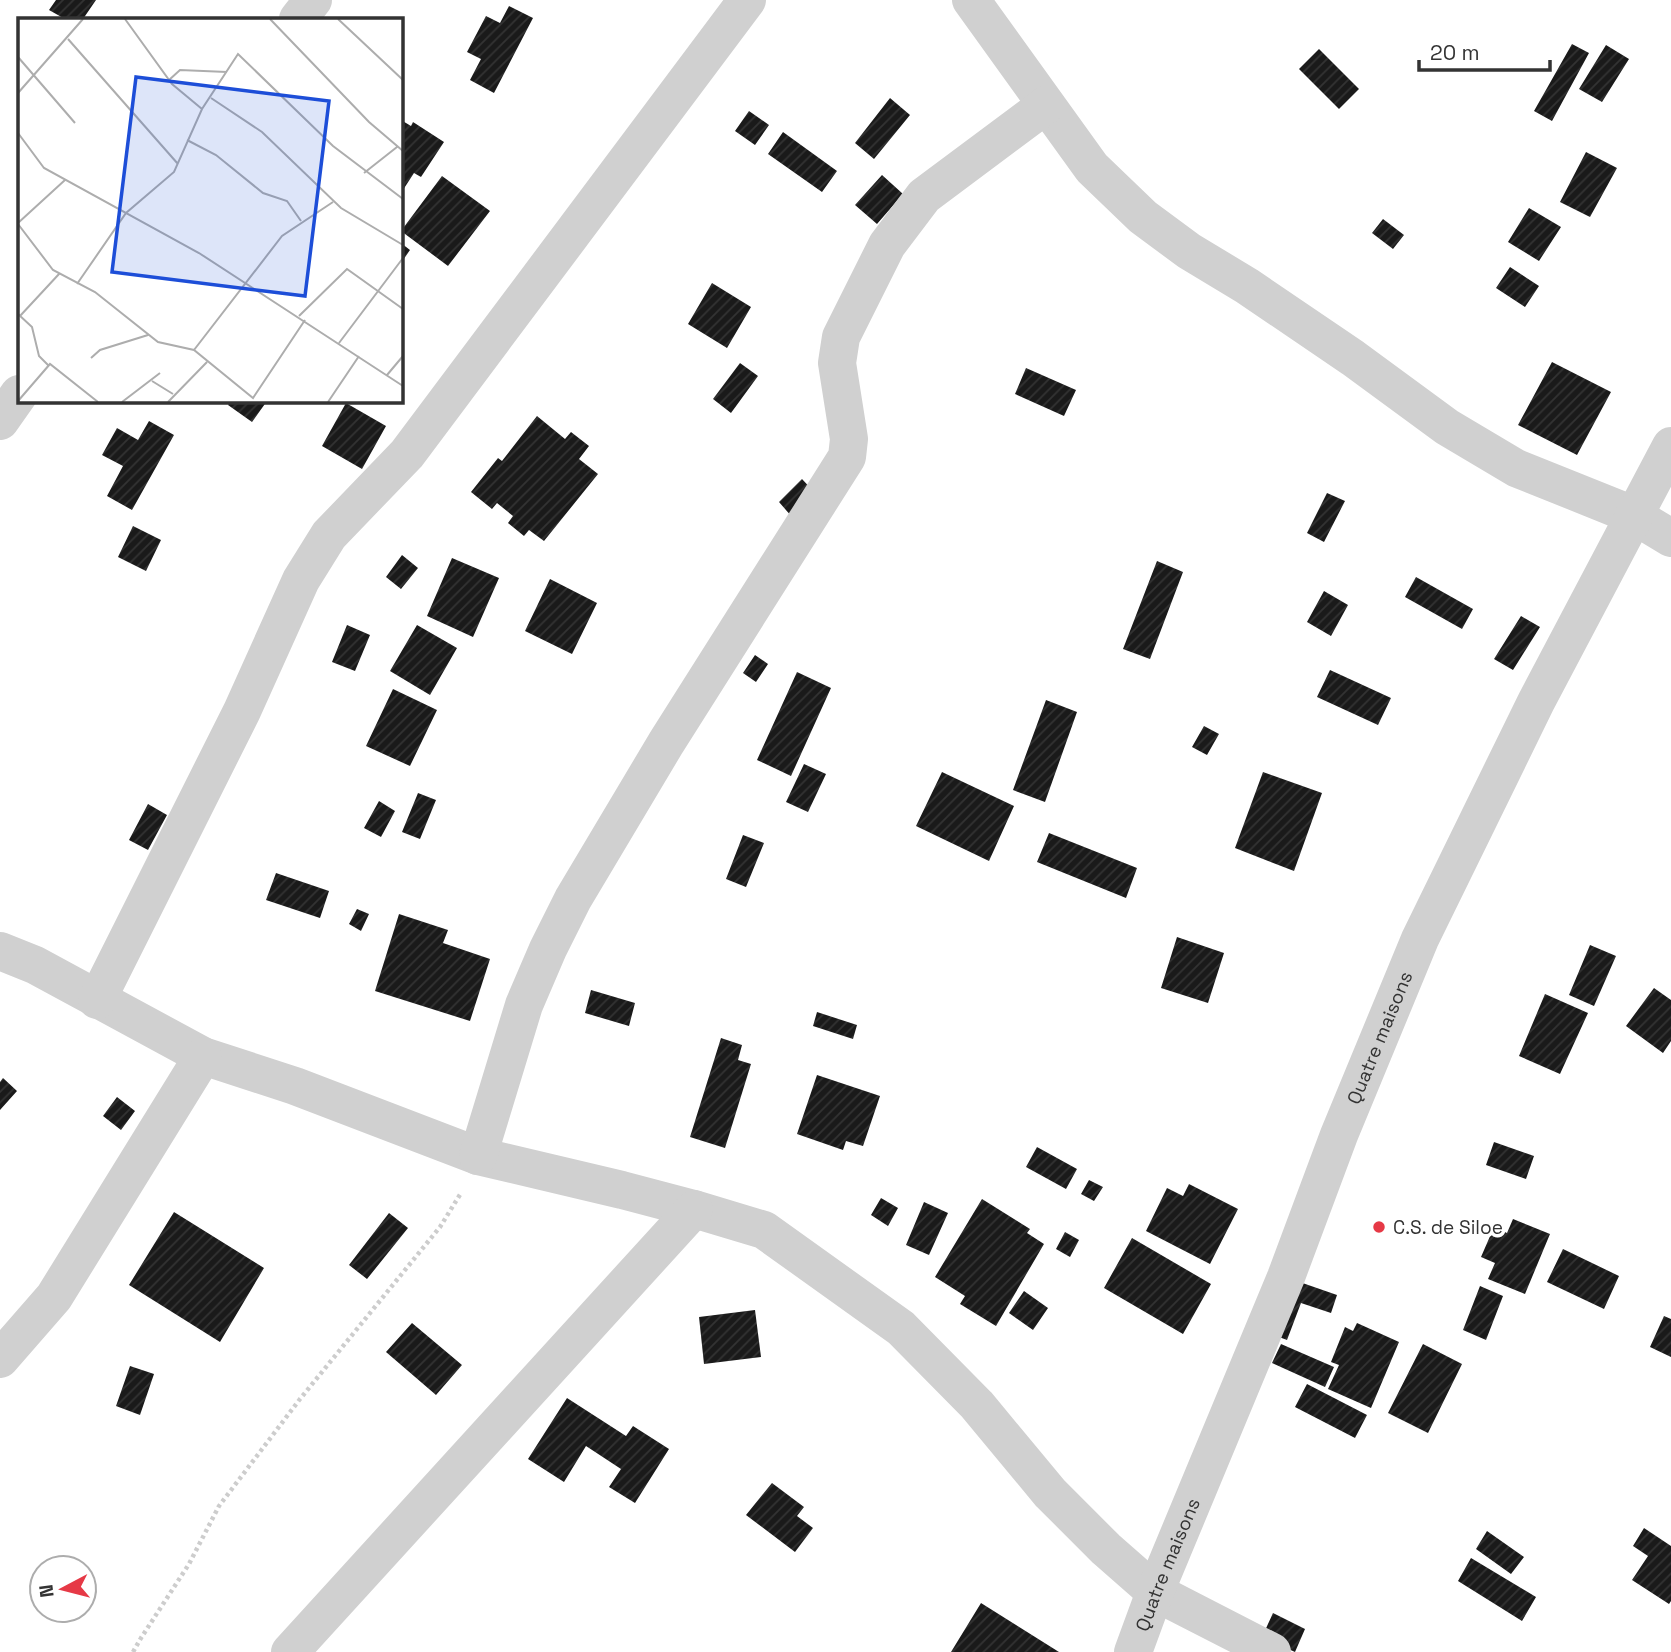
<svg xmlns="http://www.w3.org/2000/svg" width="1671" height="1652" font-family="'Space Grotesk',sans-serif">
<defs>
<pattern id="building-hatch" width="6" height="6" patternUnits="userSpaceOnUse" patternTransform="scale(1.75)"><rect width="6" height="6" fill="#1a1a1a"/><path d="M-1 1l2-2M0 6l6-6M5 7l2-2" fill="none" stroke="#333"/></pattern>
</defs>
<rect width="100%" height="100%" fill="#fff"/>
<path fill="url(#building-hatch)" d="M56,0H96L83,19H65L49,10Z
M509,6L533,18L494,93L470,80L481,59L467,52L486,16L500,23Z
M1572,44L1589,53L1552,121L1534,111Z
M1606,45L1629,59L1602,102L1579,89Z
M1319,49L1359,89L1339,109L1299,69Z
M890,98L910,115L874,159L855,143Z
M749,111L769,125L755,145L735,131Z
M401,120L411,126L413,122L444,142L421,177L414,173L401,193Z
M783,132L837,171L822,192L768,154Z
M1586,152L1617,168L1590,217L1560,202Z
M882,175L903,194L877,224L855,205Z
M442,176L490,211L448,266L401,231Z
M1529,208L1561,227L1539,261L1508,242Z
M1383,219L1404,235L1393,249L1372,233Z
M401,243L410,250L401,263Z
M1510,267L1539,286L1525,307L1496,288Z
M712,283L751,307L727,348L688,324Z
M1552,362L1611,392L1577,455L1518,425Z
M740,363L758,376L731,413L713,399Z
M1026,368L1076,390L1064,416L1015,394Z
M231,401H267L252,422L228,405Z
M346,403L386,426L362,469L322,446Z
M537,416L565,439L571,432L589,446L579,459L598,474L544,541L529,530L524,536L508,523L513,516L497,503L492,509L471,492L498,458L502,461Z
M149,421L174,435L132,510L107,496L123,466L102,455L117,428L138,440Z
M802,479L816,494L792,517L779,502Z
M1327,493L1345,501L1324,542L1307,533Z
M133,526L161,540L146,571L118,557Z
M402,555L418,568L401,589L386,577Z
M452,558L499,578L473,637L427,616Z
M1157,561L1183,572L1150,659L1123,649Z
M1416,577L1473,609L1462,629L1405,597Z
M550,579L597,603L572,654L525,631Z
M1324,591L1348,605L1331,636L1307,622Z
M1521,616L1540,627L1513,670L1494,659Z
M347,625L370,635L355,671L332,662Z
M417,625L457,648L430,695L390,671Z
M755,655L768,664L756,682L743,673Z
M1330,670L1391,698L1378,725L1317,697Z
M797,672L831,688L791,776L757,760Z
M393,689L437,710L410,766L366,746Z
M1046,700L1077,712L1045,802L1013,790Z
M1204,726L1219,734L1207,755L1192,747Z
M804,764L826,774L808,812L786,802Z
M942,772L1014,806L989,861L916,826Z
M1263,772L1322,793L1294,871L1235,848Z
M418,793L436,800L420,839L402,832Z
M379,801L395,811L381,837L364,828Z
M148,804L167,815L148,850L129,840Z
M1049,833L1137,868L1126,898L1037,862Z
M743,835L764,843L746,887L726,879Z
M276,873L329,891L320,918L266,900Z
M357,909L369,914L361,931L349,924Z
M399,914L448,930L443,943L490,959L470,1021L375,991Z
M1177,937L1224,953L1208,1003L1161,988Z
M1590,945L1616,956L1594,1006L1569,995Z
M1654,988L1671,1000V1041L1663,1053L1626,1026Z
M591,990L635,1003L629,1026L585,1013Z
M1545,994L1588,1013L1560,1074L1519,1056Z
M817,1012L857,1025L853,1039L813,1026Z
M721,1038L742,1045L738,1060L751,1064L725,1148L690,1137Z
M817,1075L880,1096L863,1146L846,1141L843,1150L797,1134Z
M3,1078L17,1091L0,1110V1082Z
M117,1097L135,1111L121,1130L103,1116Z
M1494,1142L1534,1156L1526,1179L1486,1165Z
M1037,1147L1077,1169L1066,1189L1026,1167Z
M1089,1180L1103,1187L1094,1201L1081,1194Z
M1189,1184L1238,1209L1210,1264L1146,1231L1167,1188L1183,1196Z
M881,1198L898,1208L888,1226L871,1215Z
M982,1199L1030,1229L1027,1233L1044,1244L996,1326L960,1304L965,1296L935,1277Z
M924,1202L948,1213L929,1255L906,1245Z
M174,1212L264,1268L220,1342L129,1285Z
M389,1213L408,1228L367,1279L349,1265Z
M1513,1219L1550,1234L1525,1294L1488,1279L1495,1263L1481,1257L1494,1227L1507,1233Z
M1065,1232L1079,1240L1070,1257L1056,1249Z
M1132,1238L1211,1284L1183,1334L1104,1288Z
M1563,1249L1619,1276L1604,1309L1547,1282Z
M1291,1279L1337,1295L1331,1313L1301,1303L1287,1340L1271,1334Z
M1480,1286L1503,1296L1486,1340L1463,1330Z
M1024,1291L1048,1308L1033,1330L1009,1313Z
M755,1310L761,1357L704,1364L699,1317Z
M1664,1316L1671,1319V1357L1650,1347Z
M412,1323L462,1365L436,1395L386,1352Z
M1357,1323L1399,1342L1371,1408L1328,1389L1339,1365L1331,1362L1345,1327L1353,1331Z
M1281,1344L1334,1367L1325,1387L1272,1363Z
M1423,1344L1462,1364L1428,1433L1388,1413Z
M130,1366L154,1374L140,1415L116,1406Z
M1307,1384L1367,1415L1355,1438L1295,1407Z
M567,1398L626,1436L633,1426L669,1449L635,1503L609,1487L621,1469L586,1446L564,1482L528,1459Z
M772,1483L804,1507L797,1516L813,1528L795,1552L746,1515Z
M1644,1528L1671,1546V1601L1669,1604L1632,1580L1648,1556L1633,1546Z
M1487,1531L1524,1557L1511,1574L1476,1549Z
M1471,1558L1536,1597L1522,1621L1458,1581Z
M981,1603L1059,1652H951Z
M1273,1613L1305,1629L1295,1652L1262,1637Z"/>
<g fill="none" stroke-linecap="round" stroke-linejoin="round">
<path stroke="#cdcdcd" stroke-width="4.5" stroke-dasharray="3.5 3.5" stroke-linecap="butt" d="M133,1652L141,1638L189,1564L219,1506L300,1399L440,1227L461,1193"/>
<g stroke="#d0d0d0" stroke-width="38">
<path d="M971,0L1092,168L1143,217L1189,251L1247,286L1353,358L1447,427L1516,468L1633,515L1671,538"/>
<path d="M298,19L313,0"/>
<path d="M0,421L19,394"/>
<path d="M0,951L35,965L203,1056L295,1086L478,1156L622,1190L694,1209L764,1230L901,1328L977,1405L1050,1493L1106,1549L1155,1592L1272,1652"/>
<path d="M97,1000L242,711L301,580L329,535L407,454L747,0"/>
<path d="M478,1156L524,1005L548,949L573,899L666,743L847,457L849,439L837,363L841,337L887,245L924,196L1046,105"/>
<path d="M0,1359L54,1297L203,1056"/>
<path d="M290,1652L694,1209"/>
<path id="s1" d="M1133,1652L1155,1592L1286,1277L1339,1135L1420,939L1536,702L1671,446"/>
</g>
</g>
<circle fill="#e63946" stroke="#fff" stroke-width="2.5" cx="1379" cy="1227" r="7"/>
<g text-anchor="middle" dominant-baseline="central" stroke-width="7" stroke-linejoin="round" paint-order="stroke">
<g font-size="19" fill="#333" stroke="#fff">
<text stroke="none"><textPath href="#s1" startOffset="662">Quatre maisons</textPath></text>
<text stroke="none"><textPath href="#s1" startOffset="94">Quatre maisons</textPath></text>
</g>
<g font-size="19" fill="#333" stroke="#fff" text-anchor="start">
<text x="1393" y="1227">C.S. de Siloe</text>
</g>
</g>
<g transform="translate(18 18)">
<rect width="385" height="385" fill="#fff"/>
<path fill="none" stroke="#adadad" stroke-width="2" d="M107,1L154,66L184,91M252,1L351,104L385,133M320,1L385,62M50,21L160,146M0,39L57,105M151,62L162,52L209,54M0,75L65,1M193,80L244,114L323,190L385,227M0,115L26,150L181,235L385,368M169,122L198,137L245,175L269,183L283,203M346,155L379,129M0,205L47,162M0,206L35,252L77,274L140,324L176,332L235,380L287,302M59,266L108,195L156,154L184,91L220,36L315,128L385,181M0,296L14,309L21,338L30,347M2,298L41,256M281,298L329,251L385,291M321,325L385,240M176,332L264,218L315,184M73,340L82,332L130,317M369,357L385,338M134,363L155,376M0,383L32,346L80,384M104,384L142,355M150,384L189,344M310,384L341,338"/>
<path fill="#1d4ed8" fill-opacity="0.15" stroke="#1d4ed8" stroke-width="3.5" d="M118,59L311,83L287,278L94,254Z"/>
<rect width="385" height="385" fill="none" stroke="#333" stroke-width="3.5"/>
</g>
<g transform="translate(63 1589) rotate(263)"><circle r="33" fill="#ffffff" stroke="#adadad" stroke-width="2"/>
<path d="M0-5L12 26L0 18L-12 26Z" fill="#e63946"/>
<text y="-10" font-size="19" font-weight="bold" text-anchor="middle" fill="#333333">N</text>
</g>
<path d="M1419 60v10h131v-10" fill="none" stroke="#333333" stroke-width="3.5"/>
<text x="1430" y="60" font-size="21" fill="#333333" stroke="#ffffff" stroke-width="5" paint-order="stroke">20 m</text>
</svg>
